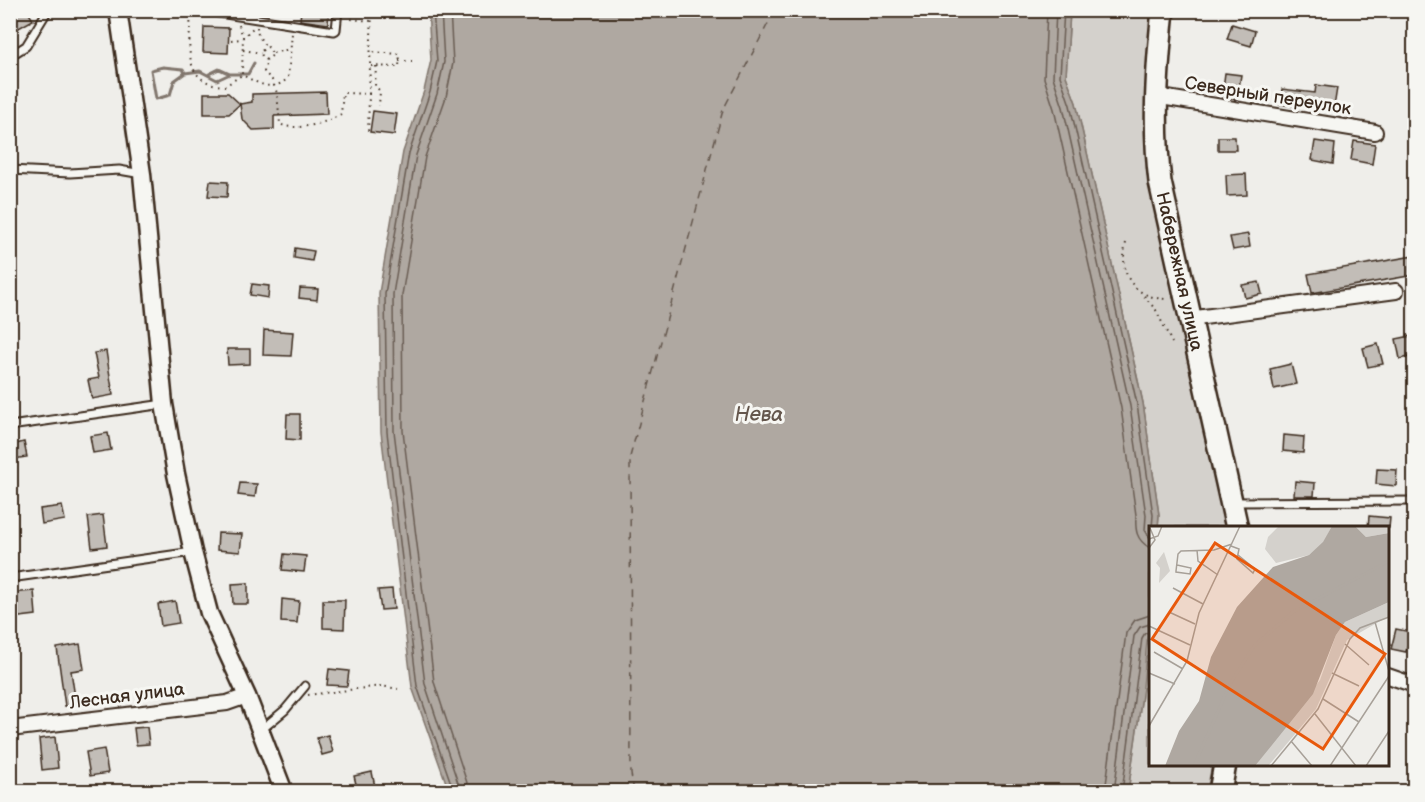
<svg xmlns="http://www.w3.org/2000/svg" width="1425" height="802" font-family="'Balsamiq Sans',sans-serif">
<rect width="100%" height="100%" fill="#efeeea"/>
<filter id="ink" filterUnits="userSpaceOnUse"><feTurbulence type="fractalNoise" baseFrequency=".0167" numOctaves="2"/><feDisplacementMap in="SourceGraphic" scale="12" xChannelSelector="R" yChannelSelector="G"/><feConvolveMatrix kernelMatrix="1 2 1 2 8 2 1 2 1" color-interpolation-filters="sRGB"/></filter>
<g filter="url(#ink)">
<path fill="#d4d1cc" stroke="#887e75" stroke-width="1.5" d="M1070,11H1154L1147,67L1146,129L1154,207L1226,527H1158L1159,515L1143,403L1076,103L1066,76Z
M1150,607V764L1212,765L1207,791L1128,792L1143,688Z"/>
<path fill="#afa8a1" stroke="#81766d" stroke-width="1.5" d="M428,10L1070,11L1066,76L1076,103L1143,403L1159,515L1158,527L1150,528V607L1143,688L1128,791H449L412,687L381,432L379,293L403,152L424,91L431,60Z"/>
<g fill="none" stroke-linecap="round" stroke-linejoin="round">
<path stroke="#695c52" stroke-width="1.5" d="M433,10L437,61L430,92L409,153L385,294L387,432L417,686L454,792
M441,10L444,62L437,94L416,155L393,294L394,431L425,684L461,792
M450,10L453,63L446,97L425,157L402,295L403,431L434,682L470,792
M1047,10L1044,78L1054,109L1121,408L1136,515C1135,530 1136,540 1150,548
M1056,10L1053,77L1063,107L1130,406L1146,515L1145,530L1150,538
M1064,10L1060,76L1070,105L1137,404L1153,515L1152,528
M1105,792L1126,633L1135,620L1150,615
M1114,792L1134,636L1140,627L1150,624
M1122,792L1142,638L1145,633L1150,632"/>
<path stroke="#81766d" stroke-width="3" d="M185,73L183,69L163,67L151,70L156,99L170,95L174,81L185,73L200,71L217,80L230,74H248L254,63
M209,74L219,69L230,74"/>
<path stroke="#64564c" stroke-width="1.5" stroke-dasharray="8 6" stroke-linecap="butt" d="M634,792L631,774L630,457L723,110L775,10"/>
</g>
<path fill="#c2bdb7" stroke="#3b2a1e" stroke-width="1.5" d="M10,10H27L33,20L10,33Z
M301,10H329L328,24L300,20Z
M1232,24L1255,31L1251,46L1227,39Z
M204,27L229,28L228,53L203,52Z
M1225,73L1241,75L1237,99L1222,96Z
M1316,85L1337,88L1334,107L1301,102L1300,107L1279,104L1282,89L1315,93Z
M326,92L327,114L274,116V129L253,130L242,119L240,104L229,114H204V93H228L240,104L252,102V94Z
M373,111L397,114L394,135L370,132Z
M1218,137H1235L1236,150H1218Z
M1315,141L1335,144L1333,164L1312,160Z
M1354,141L1375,144L1372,164L1351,160Z
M1246,174L1247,195L1227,196L1226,175Z
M210,181L228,182L227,197L208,196Z
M1248,234L1250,247L1233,250L1230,237Z
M295,248L314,251L312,261L294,258Z
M1414,256V275L1312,293L1308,274Z
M1259,282L1262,294L1245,298L1242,285Z
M252,284L269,286L268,298L250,295Z
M300,288L318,289L317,300L299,298Z
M264,330L293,332L291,356L263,355Z
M1411,336L1414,356L1400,359L1396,339Z
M1378,344L1383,364L1368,367L1363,348Z
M227,349H250V364L228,365Z
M106,351L113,395L92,399L88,380L99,378L94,353Z
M1291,364L1296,384L1274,389L1270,369Z
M287,414H300V440L286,439Z
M108,433L111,450L93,453L90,436Z
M1284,435L1304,437L1303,453L1283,451Z
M24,442L27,457L14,459L12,445Z
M1377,469L1397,470L1396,486L1376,484Z
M1295,481L1315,483L1314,496H1294Z
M240,483L257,484L255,497L238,495Z
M62,506L65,520L42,524L40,509Z
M103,515L107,546L92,548L88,517Z
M1369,516L1390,518L1389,528H1368Z
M218,533L242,534L240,552L217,550Z
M284,554L306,556L304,572L282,570Z
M248,583V604H233L232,584Z
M392,589L394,609L381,610L378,590Z
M34,591L36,615L12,618L10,593Z
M282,599L299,601L297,623L281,622Z
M323,600H345L344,629L323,628Z
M175,601L179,623L161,626L158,604Z
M1396,629L1411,632L1406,652L1391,649Z
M80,644L84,669L71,671L76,704L65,706L57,648Z
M329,669L349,671L347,686L327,685Z
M147,727L149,744L136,745L134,728Z
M328,735L333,752L322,755L317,738Z
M55,737L58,768L42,770L39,739Z
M104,749L108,773L90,776L86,752Z
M372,772L376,792H358L354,776Z"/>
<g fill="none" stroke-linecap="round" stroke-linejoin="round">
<defs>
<path id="service" d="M200,10L334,31L336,30L338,10
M10,56L26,46L48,10
M10,170L70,173L119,170L142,174
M10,426L164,404
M1234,502L1414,501
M10,578L193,552
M261,730L285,710L305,686"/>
<path id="minor" d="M1155,96L1375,132
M1189,319L1396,291
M1388,676L1414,685
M10,729L227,703L247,696"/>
<path id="tertiary" d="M118,10L142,174L164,404L176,474L193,552L209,613L247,696L284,792"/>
<g id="primary">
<path id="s1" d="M1163,10C1157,68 1153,124 1160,182L1237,528"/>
<path d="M1220,792L1225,764"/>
</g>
</defs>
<use href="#service" stroke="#3b2a1e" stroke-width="11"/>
<use href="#minor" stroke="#3b2a1e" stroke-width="18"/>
<use href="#tertiary" stroke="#3b2a1e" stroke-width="21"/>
<use href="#primary" stroke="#3b2a1e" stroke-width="26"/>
<path stroke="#3b2a1e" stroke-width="2" stroke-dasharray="1.5 4.5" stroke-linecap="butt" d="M191,10C190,45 180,83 225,86L242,75
M356,10L350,19L372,21
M239,25L243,37L242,75C257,82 272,94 288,78L292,33
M257,27L258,35L266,47
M231,40L241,39L253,28
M243,50L261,53
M273,53L290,49
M266,60L262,57L261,51L268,47L273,55L266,60L264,72L272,80L277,93L280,124C294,132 328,123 341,114L343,93L369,94L368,135
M399,61H412
M371,66L399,67L400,54L372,52
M376,66L375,86L380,91L379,106
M369,94L372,10
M1126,243C1118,275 1134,298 1167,299
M1144,296L1156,310L1172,343
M308,695L381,686L398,689"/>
<use href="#service" stroke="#f6f6f2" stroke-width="7"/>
<use href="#minor" stroke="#f6f6f2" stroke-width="14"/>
<use href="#tertiary" stroke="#f6f6f2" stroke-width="16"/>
<use href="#primary" stroke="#f6f6f2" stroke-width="21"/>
</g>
</g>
<g text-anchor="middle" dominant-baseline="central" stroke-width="6" stroke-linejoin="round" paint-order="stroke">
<g font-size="18" fill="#3b2a1e" stroke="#f6f6f2">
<text transform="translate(1268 96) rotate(9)">Северный переулок</text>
<text stroke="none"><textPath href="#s1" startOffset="264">Набережная улица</textPath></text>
<text transform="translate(127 696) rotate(-7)">Лесная улица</text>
</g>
<g font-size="20" font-style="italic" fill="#64564c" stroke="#f6f6f2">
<text x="759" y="415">Нева</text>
</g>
</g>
<g transform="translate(1149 526)">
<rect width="240" height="240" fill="#efeeea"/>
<path d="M130,0H183L174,17L160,29L127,37L116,23L119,11ZM206,0H240V7L217,11ZM15,26L21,45L10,57L11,42L7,37ZM240,76V90L198,114L167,183L119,240H106L171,154L187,109L196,96Z" fill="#d4d1cc"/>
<path d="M183,0H206L217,11L240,7V76L196,96L187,109L164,168L106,240H16L30,205L50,175L62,131L88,81L124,41L160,29L174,16Z" fill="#afa8a1"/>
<path fill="none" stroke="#afa8a1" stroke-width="3" d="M45,240L81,158L105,120L144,86L240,35"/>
<path fill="none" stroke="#a7a098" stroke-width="1.5" d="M0,13L9,10L13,0M82,20L90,23L88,33L104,47L106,43L89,29M0,22L6,14L1,2M48,24L49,35L69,49M28,39L42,42L41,48L27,46V45L29,28L32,25L65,24L83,18M24,62L54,78M20,86L46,98M226,96L240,145M0,100L41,119M196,118L220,139M5,126L34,143M0,147L26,158M183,147L210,160M174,173L210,196M166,188L207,240M0,200L38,135L50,87L91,0M142,215L163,240M122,240L169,183L201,113L211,102L240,91M181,240L240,150M217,240L240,205"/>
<path fill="#e8590c" fill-opacity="0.15" stroke="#e8590c" stroke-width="3" d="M66,17L236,128L174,223L3,113Z"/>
<rect width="240" height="240" fill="none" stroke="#3b2a1e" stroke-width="3"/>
</g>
<rect width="1425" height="802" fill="none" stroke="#f6f6f2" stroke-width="36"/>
<rect x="18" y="18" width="1389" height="766" fill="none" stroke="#3b2a1e" stroke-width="2" filter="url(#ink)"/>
</svg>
